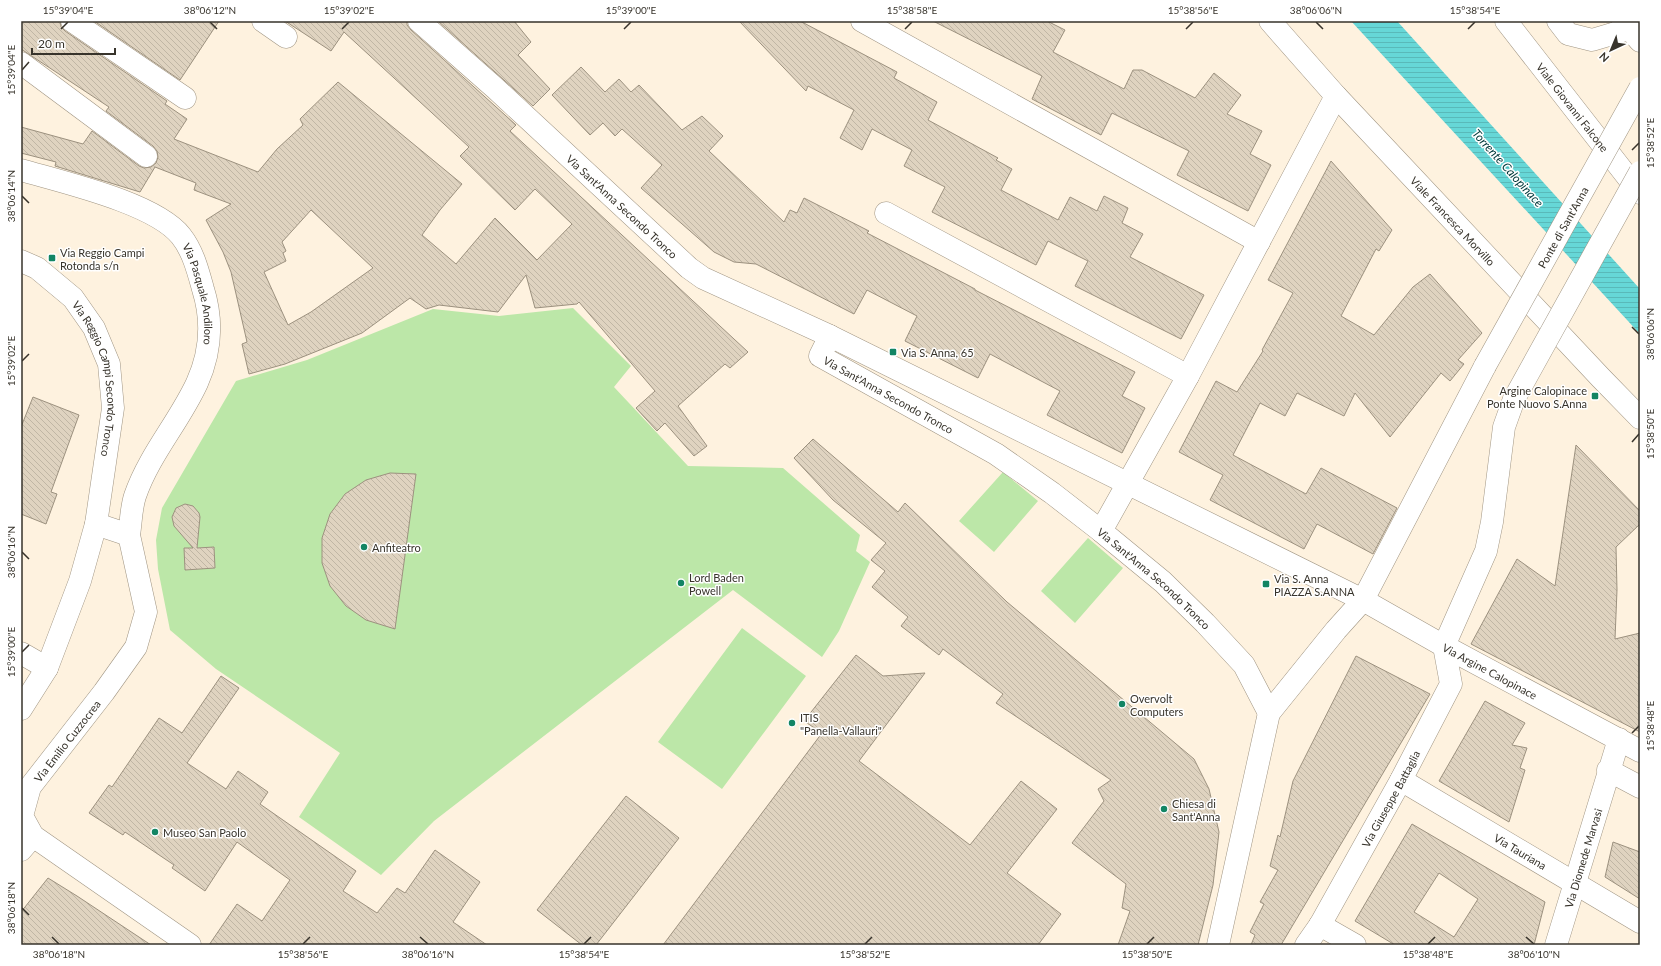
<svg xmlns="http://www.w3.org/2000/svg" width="1661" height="966" font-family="Lato,sans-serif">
<defs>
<pattern id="water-rules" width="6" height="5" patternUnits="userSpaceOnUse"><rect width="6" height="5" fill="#66d7d7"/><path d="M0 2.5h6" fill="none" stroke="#59b9b9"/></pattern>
<pattern id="building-back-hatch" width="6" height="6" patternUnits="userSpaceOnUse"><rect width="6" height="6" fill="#dfd3c0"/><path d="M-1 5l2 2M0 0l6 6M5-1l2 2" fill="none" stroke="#c0b6a5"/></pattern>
</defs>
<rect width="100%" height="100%" fill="#fef2df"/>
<path fill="#bce7a8" d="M573,308L631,366L614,387L688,466L783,468L860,535L856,551L870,562L839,631L822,657L733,590L434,821L381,875L299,817L340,753L216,669L170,630L158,569L156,540L162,508L236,381L307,360L433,309L499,316Z
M1003,472L1038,501L994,552L959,521Z
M1088,538L1123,568L1075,623L1041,591Z
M742,628L806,676L722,789L658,742Z"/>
<path fill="url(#water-rules)" d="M1351,21H1397L1640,289V334Z"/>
<path fill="url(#building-back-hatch)" stroke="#9c917f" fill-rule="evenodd" d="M21,21H60L61,27L65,31L167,101L165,104L187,119L174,139L258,172L277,149L303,125L300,119L338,82L462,184L440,210L422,235L456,264L495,218L537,260L572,224L535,189L515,210L460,156L469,147L344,32L331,51L285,21H407V25L411,30L516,125L510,131L748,352L730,368L725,364L678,406L707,446L694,456L665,423L657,431L636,408L655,391L579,302L577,304L535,308L526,275L498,312L439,305L426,309L410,298L362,333L285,364L249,374L242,344L247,342L231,272L223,252L206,220L231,204L194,190L196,183L155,167L140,192L55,166L56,162L21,153V127L83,144L92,131L139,166L144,168L151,167L156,163L158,157L157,151L153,146L106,111L109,107L21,49ZM311,210L373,268L311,312L288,325L264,272L286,261L283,253L286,251L282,242Z
M94,21H219L180,80Z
M438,21H514L531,42L518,55L550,89L533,106Z
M739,21H800L897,72L894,78L937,102L928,120L998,158L996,160L1012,169L1001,190L1058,220L1070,197L1097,211L1104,196L1128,208L1122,223L1143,234L1130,257L1204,295L1181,339L1075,286L1088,261L1048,241L1036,265L932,212L945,187L904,166L912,150L872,129L862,150L840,138L854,110L808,86L806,91Z
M933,21H1047L1065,30L1053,52L1124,89L1133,70H1142L1195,98L1214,73L1241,95L1227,114L1262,131L1250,154L1271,165L1248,211L1177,175L1189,151L1112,113L1101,135L1032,99L1042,76Z
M581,67L605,92L619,79L631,92L639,85L682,130L702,116L723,136L709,151L784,222L790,210L797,213L804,198L869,231L867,233L975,289V290L1135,372L1122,396L1145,408L1122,453L1047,415L1060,391L990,354L978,378L905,341L917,316L867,290L854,314L756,264L734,262L714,252L641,188L662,165L622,129L615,136L603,123L590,135L552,95Z
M1331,161L1392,230L1379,251L1376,249L1341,316L1374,335L1413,287L1430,274L1482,333L1458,360L1464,364L1450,381L1441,373L1390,437L1355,393L1344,416L1297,393L1285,416L1260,403L1233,455L1306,494L1321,468L1397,508L1373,554L1317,524L1304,549L1210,500L1223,475L1179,452L1216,381L1237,392L1263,351L1262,350L1293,293L1268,280Z
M33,397L79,415L51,492L57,494L46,524L21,514V427Z
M813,439L898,512L905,503L1007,602L1194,759L1209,789L1219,832L1213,885L1198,945H1118L1130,911L1122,908L1126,884L1072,843L1104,801L1098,789L1111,780L996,703L1003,694L943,649L939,655L901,626L908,617L872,587L885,571L871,560L886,543L833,500L794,458Z
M1576,445L1640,511V524L1616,547L1617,590L1615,639L1640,633V732L1471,644L1517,559L1555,586Z
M390,473L416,474L395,629L366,620L346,606L330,586L322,563V538L330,514L345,494L366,480Z
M185,504L193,506L199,513L200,517L197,548L214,547L215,568L185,570L184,548H193L174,526L172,517L176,508Z
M856,655L883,676L925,673L859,761L970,845L1021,781L1057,809L1007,873L1061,914L1038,945H663L822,733L804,721Z
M1356,656L1430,694L1281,945H1251L1255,935L1250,932L1264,904L1260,902L1278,870L1270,866L1278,835L1280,837L1293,781Z
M221,676L239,688L187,763L226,789L238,771L268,792L260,804L356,871L343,891L377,913L397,888L405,893L435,850L480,882L453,922L487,945H209L237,904L262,921L290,880L237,842L205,891L172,868L174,865L125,832L123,835L89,813L109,785L112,787L159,718L182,733Z
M1485,701L1525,723L1512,745L1527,748L1520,768L1525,770L1509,822L1439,781Z
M626,796L679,838L596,945H582L537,910Z
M1412,824L1545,902L1534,945H1395L1355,921ZM1439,873L1478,899L1454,937L1414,912Z
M1613,842L1640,852V899L1605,877Z
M48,878L77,896L151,945H21V912Z"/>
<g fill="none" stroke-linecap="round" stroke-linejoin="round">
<defs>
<g id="street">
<path d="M72,21L185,98"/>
<path d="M263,21L286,37"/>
<path d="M862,21L1259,242"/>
<path d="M1623,21L1640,41"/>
<path d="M21,63L146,156"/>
<path d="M886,213L1188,376"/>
<path id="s1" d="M830,336L820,356L996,454L1052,493L1101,531L1163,582L1205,623L1244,665L1269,713"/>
<path d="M1101,531L1188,376L1336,96"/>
<path d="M129,535L146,612L136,647L104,692L30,787L22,816L33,836L190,945"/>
<path d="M21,653L47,668"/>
<path d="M1608,770L1640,787"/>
<path id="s2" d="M1401,780L1640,922"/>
<path d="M21,850L33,836"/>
<path d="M1320,925L1355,945"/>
<path d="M1218,945L1269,713L1336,630L1363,600"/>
<path id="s3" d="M1306,945L1320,925L1401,780L1451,684L1444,646"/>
<path id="s4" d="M1556,945L1619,739"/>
</g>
<g id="secondary">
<path id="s5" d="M419,21L495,88L689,268L703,278L830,336L1363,600L1444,646L1640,751"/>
<path id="s6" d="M21,170C62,182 155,203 181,236C193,251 198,271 203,289C213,321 211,352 197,383C179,422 149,455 135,496C131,508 131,523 129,535L96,524"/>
<path id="s7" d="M21,261L37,268L73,298L94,328L109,364L113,408L96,524L80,581L47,668L21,709"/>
<path d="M1363,600L1485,366"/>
<path d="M1444,646L1486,551L1492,522L1504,427L1514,399"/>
</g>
<g id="primary">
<path id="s8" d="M1270,21L1336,96L1601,378L1640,418"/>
<path id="s9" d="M1506,21L1640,193"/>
<path d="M1558,21L1568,34L1592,40L1629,29"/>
</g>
</defs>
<use href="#street" stroke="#a09583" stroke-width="23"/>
<use href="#secondary" stroke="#a09583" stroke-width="23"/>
<use href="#primary" stroke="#a09583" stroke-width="23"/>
<use href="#street" stroke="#fff" stroke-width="22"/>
<use href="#secondary" stroke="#fff" stroke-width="22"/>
<use href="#primary" stroke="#fff" stroke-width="22"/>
<defs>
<g id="secondary-bridge">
<path id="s10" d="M1485,366L1640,88"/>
<path d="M1514,399L1640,172"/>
</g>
</defs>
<use href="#secondary-bridge" stroke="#a09583" stroke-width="23" stroke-linecap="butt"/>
<use href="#secondary-bridge" stroke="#fff" stroke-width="22"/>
</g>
<path fill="none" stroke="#37332b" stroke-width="1.5" d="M210,22L217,29M1316,22L1323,29M61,29L68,22M342,29L349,22M624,29L631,22M905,29L912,22M1186,29L1193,22M1468,29L1475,22M22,70L29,62M1632,150L1639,143M22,196L29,203M1632,327L1639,334M22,361L29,354M1632,442L1639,434M22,552L29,559M22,652L29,645M1632,733L1639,726M22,908L29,915M52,937L59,944M420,937L428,944M1526,937L1534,944M303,944L310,937M584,944L591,937M865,944L872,937M1147,944L1154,937M1428,944L1435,937"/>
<g fill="#128564" stroke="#fff" stroke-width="1.5">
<rect x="48" y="254" width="8" height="8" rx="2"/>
<rect x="889" y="348" width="8" height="8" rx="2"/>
<rect x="1591" y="392" width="8" height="8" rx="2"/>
<circle cx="364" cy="547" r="4"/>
<circle cx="681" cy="583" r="4"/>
<rect x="1262" y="580" width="8" height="8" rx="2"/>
<circle cx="1122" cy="704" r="4"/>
<circle cx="792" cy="723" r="4"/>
<circle cx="1164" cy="809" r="4"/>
<circle cx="155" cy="832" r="4"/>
</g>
<g text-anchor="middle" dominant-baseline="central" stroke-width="3" stroke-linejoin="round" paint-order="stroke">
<g font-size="11" fill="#37332b" stroke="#fff">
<text stroke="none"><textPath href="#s9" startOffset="109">Viale Giovanni Falcone</textPath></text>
<text stroke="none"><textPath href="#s5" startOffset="275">Via Sant'Anna Secondo Tronco</textPath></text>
<text stroke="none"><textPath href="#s8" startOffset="271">Viale Francesca Morvillo</textPath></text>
<text stroke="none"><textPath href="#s10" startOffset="159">Ponte di Sant'Anna</textPath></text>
<text stroke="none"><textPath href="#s6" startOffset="237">Via Pasquale Andiloro</textPath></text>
<text stroke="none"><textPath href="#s7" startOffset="151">Via Reggio Campi Secondo Tronco</textPath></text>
<text stroke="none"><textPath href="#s1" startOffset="101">Via Sant'Anna Secondo Tronco</textPath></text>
<text stroke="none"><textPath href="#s1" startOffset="425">Via Sant'Anna Secondo Tronco</textPath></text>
<text stroke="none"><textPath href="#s5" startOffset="1263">Via Argine Calopinace</textPath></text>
<text transform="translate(67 741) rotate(-52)">Via Emilio Cuzzocrea</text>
<text stroke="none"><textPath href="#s3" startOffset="169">Via Giuseppe Battaglia</textPath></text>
<text stroke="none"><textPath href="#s2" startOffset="139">Via Tauriana</textPath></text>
<text stroke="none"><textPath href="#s4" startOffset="91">Via Diomede Marvasi</textPath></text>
</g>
<g font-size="11" fill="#37332b" stroke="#fff" text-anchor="start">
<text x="60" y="252">Via Reggio Campi<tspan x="60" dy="13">Rotonda s/n</tspan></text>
<text x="901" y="352">Via S. Anna, 65</text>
<text x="1587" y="390" text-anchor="end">Argine Calopinace<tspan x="1587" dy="13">Ponte Nuovo S.Anna</tspan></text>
<text x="372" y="547">Anfiteatro</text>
<text x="689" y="577">Lord Baden<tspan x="689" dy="13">Powell</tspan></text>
<text x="1274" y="578">Via S. Anna<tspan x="1274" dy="13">PIAZZA S.ANNA</tspan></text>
<text x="1130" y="698">Overvolt<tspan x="1130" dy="13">Computers</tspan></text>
<text x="800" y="717">ITIS<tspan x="800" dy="13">"Panella-Vallauri"</tspan></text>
<text x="1172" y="803">Chiesa di<tspan x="1172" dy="13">Sant'Anna</tspan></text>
<text x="163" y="832">Museo San Paolo</text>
</g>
<g font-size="12" font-style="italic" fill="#01393a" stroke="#fff">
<text transform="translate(1508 168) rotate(48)">Torrente Calopinace</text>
</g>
</g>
<rect width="1661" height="966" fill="none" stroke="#ffffff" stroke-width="44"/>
<g transform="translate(1611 50) rotate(224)" stroke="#ffffff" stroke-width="3" paint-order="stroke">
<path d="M0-3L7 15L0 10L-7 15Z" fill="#37332b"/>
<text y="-6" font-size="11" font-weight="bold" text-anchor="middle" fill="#37332b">N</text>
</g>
<path d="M32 48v6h83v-6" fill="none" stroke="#37332b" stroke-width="2"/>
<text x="38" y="48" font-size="12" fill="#37332b" stroke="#ffffff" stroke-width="3" paint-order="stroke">20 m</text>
<rect x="22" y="22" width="1617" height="922" fill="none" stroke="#37332b" stroke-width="1.5"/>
<g font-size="10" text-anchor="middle" fill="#37332b">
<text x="68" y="14">15°39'04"E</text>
<text x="210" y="14">38°06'12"N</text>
<text x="349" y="14">15°39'02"E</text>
<text x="631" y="14">15°39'00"E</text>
<text x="912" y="14">15°38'58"E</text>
<text x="1193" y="14">15°38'56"E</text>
<text x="1316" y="14">38°06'06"N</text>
<text x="1475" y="14">15°38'54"E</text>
<text transform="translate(11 70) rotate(-90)" y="4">15°39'04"E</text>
<text transform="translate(1650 143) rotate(-90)" y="4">15°38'52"E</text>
<text transform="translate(11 196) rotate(-90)" y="4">38°06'14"N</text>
<text transform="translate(1650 334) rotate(-90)" y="4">38°06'06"N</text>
<text transform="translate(11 361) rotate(-90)" y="4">15°39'02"E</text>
<text transform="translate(1650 434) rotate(-90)" y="4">15°38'50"E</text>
<text transform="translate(11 552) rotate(-90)" y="4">38°06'16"N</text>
<text transform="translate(11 652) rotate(-90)" y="4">15°39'00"E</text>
<text transform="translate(1650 726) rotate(-90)" y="4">15°38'48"E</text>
<text transform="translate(11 908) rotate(-90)" y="4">38°06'18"N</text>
<text x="59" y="958">38°06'18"N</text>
<text x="303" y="958">15°38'56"E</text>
<text x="428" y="958">38°06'16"N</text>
<text x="584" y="958">15°38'54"E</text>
<text x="865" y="958">15°38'52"E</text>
<text x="1147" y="958">15°38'50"E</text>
<text x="1428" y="958">15°38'48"E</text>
<text x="1534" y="958">38°06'10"N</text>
</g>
</svg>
